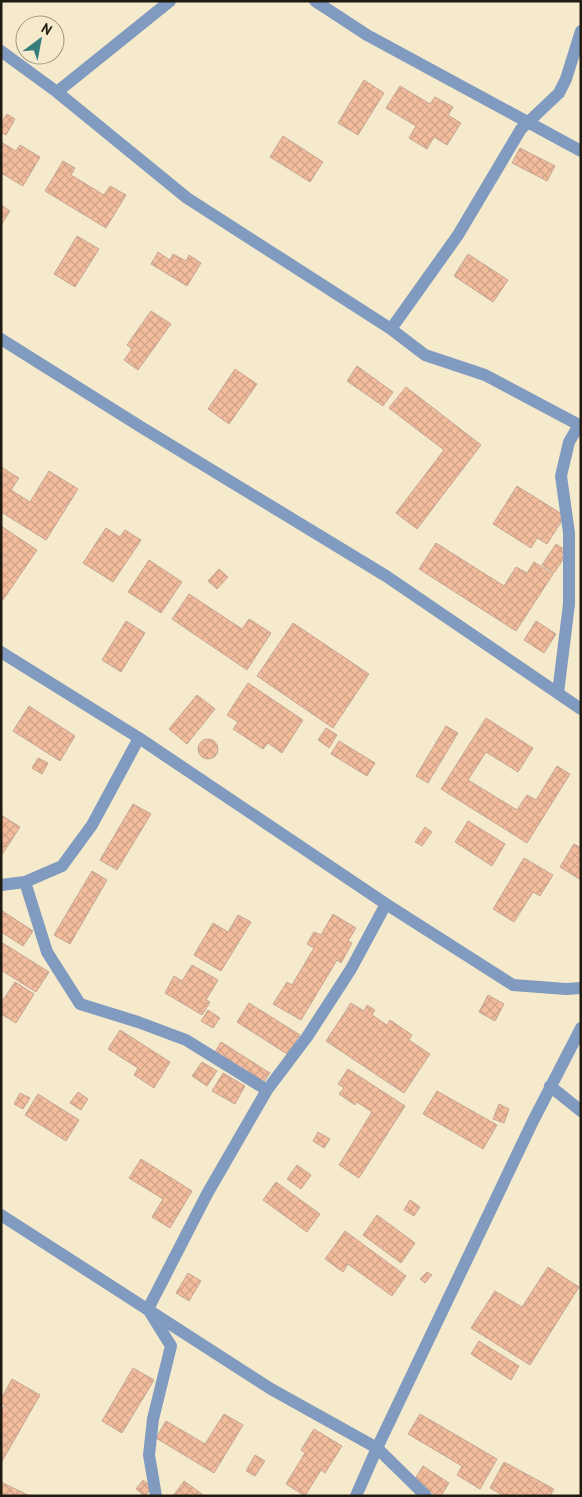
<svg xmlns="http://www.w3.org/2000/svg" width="582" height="1497" font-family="'PT Sans',sans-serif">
<defs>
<pattern id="building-cross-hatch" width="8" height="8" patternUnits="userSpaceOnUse" patternTransform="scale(1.25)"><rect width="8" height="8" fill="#f2bc9d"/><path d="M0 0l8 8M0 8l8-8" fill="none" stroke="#cfa186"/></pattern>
</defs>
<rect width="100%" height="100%" fill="#f5ebcc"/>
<path fill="url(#building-cross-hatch)" stroke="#c5a796" d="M364,80L384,93L358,135L338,123Z
M400,86L430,104L435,97L453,107L448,115L461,123L447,145L434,137L427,149L409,138L416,126L386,108Z
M7,114L15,119L6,135L1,132V123Z
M283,136L323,162L310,182L270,157Z
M1,142L16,151L20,145L40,157L23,186L1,173Z
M520,148L555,166L547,181L512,163Z
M63,161L75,168L71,175L104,195L110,186L126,195L106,228L45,191Z
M1,205L10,211L1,225Z
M77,236L99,249L75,287L54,274Z
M158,252L170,260L173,254L186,261L189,255L201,263L187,286L151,264Z
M468,254L508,280L493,302L454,276Z
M151,311L171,324L138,370L124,360L132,349L127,345Z
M357,366L393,392L383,406L347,381Z
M235,369L257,384L229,424L208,409Z
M406,387L481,445L417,529L396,513L444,450L389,408Z
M1,467L19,478L11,490L30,502L49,471L78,489L46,540L1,512Z
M517,486L565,516L547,544L537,538L531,548L493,524Z
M1,526L37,550L3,600L1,599Z
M106,528L120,537L125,530L141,540L113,582L83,563Z
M436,543L504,586L516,567L527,573L534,562L553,574L516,631L419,569Z
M556,544L568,552L554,573L542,565Z
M149,560L182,582L161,613L128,592Z
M219,569L228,577L217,589L208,581Z
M189,594L242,629L249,619L271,633L247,670L172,619Z
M126,621L145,633L121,672L102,660Z
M536,621L556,634L544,653L524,640Z
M293,623L369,674L333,728L257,676Z
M248,683L303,720L282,753L268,743L263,749L233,729L238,722L227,715Z
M197,695L215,709L187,744L169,729Z
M29,706L75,736L60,761L13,731Z
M486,718L533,748L518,772L486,752L468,780L517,810L527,795L536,800L557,766L570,774L527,843L441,789Z
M446,726L458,733L428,783L416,776Z
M326,728L337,735L329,748L318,740Z
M198 749a10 10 0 1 1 20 0a10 10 0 1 1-20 0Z
M339,741L375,763L367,776L331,754Z
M38,758L48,763L42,774L32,768Z
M133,804L151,814L117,870L100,860Z
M1,815L20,827L1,856Z
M468,821L505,844L492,866L455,842Z
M425,827L432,832L422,846L415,842Z
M574,844L581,848V880L560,867Z
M524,858L553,875L540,896L533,892L514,922L493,909Z
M92,871L107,880L70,944L54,935Z
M1,910L33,931L23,946L1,932Z
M333,914L356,928L348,941L352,943L341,963L337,960L301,1020L273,1004L287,982L292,985L314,948L307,944L314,932L321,935Z
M238,915L251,922L221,971L194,955L213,923L228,932Z
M1,942L49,972L36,992L1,970Z
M192,965L218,980L206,1000L210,1002L202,1015L165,993L174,976L182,981Z
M15,982L34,994L16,1023L1,1014V1003Z
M488,995L504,1004L495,1021L479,1012Z
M249,1003L300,1035L287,1054L237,1022Z
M351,1003L364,1011L367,1005L375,1010L372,1015L387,1025L390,1020L412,1035L409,1040L430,1054L404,1093L326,1041Z
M208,1010L220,1018L213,1028L201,1021Z
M120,1030L170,1062L154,1088L134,1075L138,1068L108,1049Z
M221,1042L270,1073L263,1083L215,1052Z
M202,1062L217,1071L207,1086L192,1076Z
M348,1069L405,1106L359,1178L339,1165L372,1112L357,1102L355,1105L339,1094L344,1088L338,1084Z
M223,1073L245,1086L235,1104L212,1091Z
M437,1091L497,1125L483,1149L423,1114Z
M78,1092L88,1099L81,1110L70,1103Z
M20,1093L30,1098L23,1109L14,1104Z
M38,1094L79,1120L66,1141L25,1115Z
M499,1104L509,1109L504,1123L493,1119Z
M318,1132L330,1139L324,1148L313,1141Z
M141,1159L192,1191L170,1228L152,1217L163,1199L129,1178Z
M297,1165L311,1175L301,1189L287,1179Z
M276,1182L320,1214L307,1232L263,1200Z
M410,1200L420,1207L414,1216L404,1210Z
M377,1215L415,1243L401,1263L363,1235Z
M345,1231L406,1276L392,1296L348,1264L343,1272L325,1259Z
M548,1267L579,1287L530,1365L471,1328L495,1291L522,1307Z
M427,1272L432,1275L425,1283L420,1279Z
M188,1273L201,1281L189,1301L176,1293Z
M479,1341L519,1366L511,1380L471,1354Z
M133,1368L154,1380L122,1433L102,1421Z
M12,1379L40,1395L1,1463V1411L5,1405L1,1403V1399Z
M224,1414L243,1425L214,1473L156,1438L166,1421L205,1444Z
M420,1414L497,1459L480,1489L457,1475L462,1466L408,1434Z
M314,1429L342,1446L325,1473L321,1470L305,1496L286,1484L305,1453L301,1450Z
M255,1455L265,1461L255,1476L246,1471Z
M504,1462L554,1489L550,1496H504L490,1488Z
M423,1466L449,1483L441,1496H437L427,1489L428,1488L415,1479Z
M143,1480L152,1487L145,1496L136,1489Z
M184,1481L202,1494L201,1496H173Z
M1,1482L30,1496H1Z"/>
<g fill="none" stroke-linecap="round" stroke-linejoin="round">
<path stroke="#819abf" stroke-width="12" d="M315,1L367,35L581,151
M1,51L57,92L187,198L391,329L425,355L485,375L581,426
M57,92L170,1
M391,329L458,235L521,129L559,93L566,79L581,31
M1,339L141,427L386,576L581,709
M1,652L139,738L386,904L513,985L566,989L581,988
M558,693L569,604V533L561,476L569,442L579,425
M25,882L47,952L80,1004L138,1022L186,1040L267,1090
M1,885L25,882L62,866L92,825L139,738
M550,1086L581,1111
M1,1215L271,1389L377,1448L426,1496
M156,1496L149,1455L153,1419L171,1346L148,1309L207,1194L267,1090L307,1037L351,969L386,904
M356,1496L377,1448L533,1121L581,1028"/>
</g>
<rect width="582" height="1497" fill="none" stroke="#1f1b10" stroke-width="5"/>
<g transform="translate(40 40) rotate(32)"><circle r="24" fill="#f5ebcc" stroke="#9f9881"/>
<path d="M0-4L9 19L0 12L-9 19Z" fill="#367e7b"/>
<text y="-8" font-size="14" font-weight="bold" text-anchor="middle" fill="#1f1b10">N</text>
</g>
</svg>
